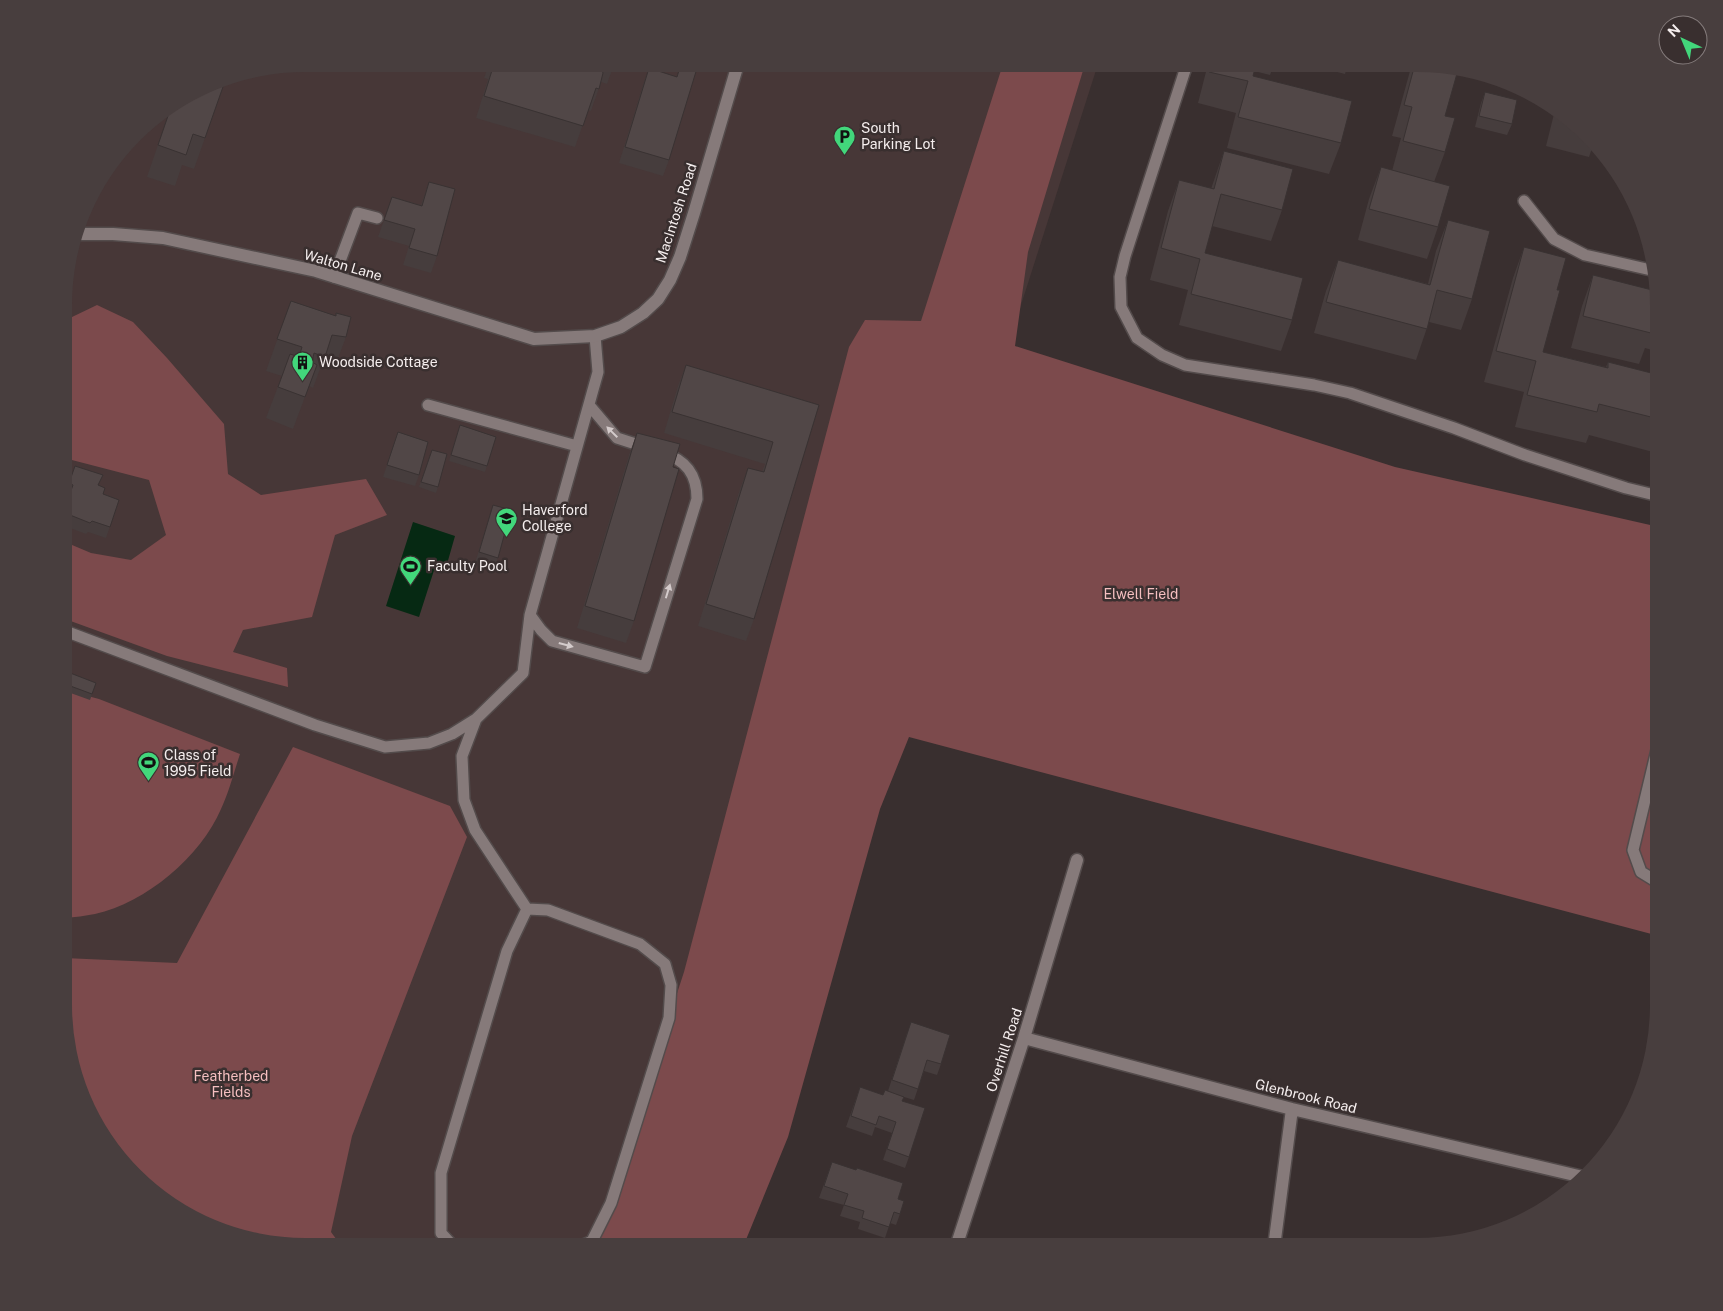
<svg xmlns="http://www.w3.org/2000/svg" width="1723" height="1311" font-family="'Public Sans',sans-serif">
<rect width="100%" height="100%" fill="#392f2f"/>
<path fill="#473737" d="M306,64H1098L720,1247H290L213,1229L146,1187L89,1113L64,1021L66,274L96,185L146,124L228,77Z"/>
<path fill="#7c4a4c" d="M1003,64H1085L1028,252L1015,346L1395,467L1659,527V936L909,737L880,809L788,1137L743,1247H594L684,972L849,347L865,320L921,321Z
M97,305L133,322L167,358L224,424L228,474L261,495L366,479L387,515L335,535L312,617L243,630L233,652L287,668L288,687L167,656L65,619V542L91,553L131,560L166,535L149,480L68,459L65,460L66,351L72,317Z
M65,690L99,699L240,754C234,772 229,792 221,809C201,856 146,903 95,914C85,916 75,917 65,918Z
M293,747L450,806L467,837L352,1136L331,1232L342,1247H290L213,1229L146,1187L89,1113L64,1021V958L177,963Z"/>
<path fill="#062913" d="M413,522L455,536L447,564L437,561L419,617L386,606Z"/>
<g fill="none" stroke-linecap="round" stroke-linejoin="round">
<defs>
<path id="lane" d="M1187,64L1125,256L1120,277L1121,307L1137,338L1162,355L1185,365L1314,385L1350,393L1454,428L1525,455L1626,488L1659,496
M1524,201L1554,239L1585,255L1651,270
M334,277L358,213L377,218
M428,405L577,446
M589,405L617,438L648,448
M530,615L541,630L552,641L645,667L697,499C697,474 686,460 663,453
M65,631L315,725L385,747L429,743L452,734L476,719L523,673L530,615L598,372L595,336
M476,719L462,756L464,800L475,830L527,909
M1657,750L1633,850L1641,872L1659,883
M527,909L548,910L640,944L665,964L671,985L669,1018L611,1203L592,1241L579,1247
M454,1247L441,1233V1173L507,951L527,909"/>
<path id="street" d="M79,234H113L163,238L316,271L534,339L595,336L621,327L643,313L658,299L670,280L680,257L694,213L738,64
M1024,1038L1292,1109L1583,1177
M956,1247L1024,1038L1077,860
M1274,1247L1292,1109"/>
</defs>
<use href="#lane" stroke="#534b4b" stroke-width="14"/>
<use href="#street" stroke="#534b4b" stroke-width="15"/>
<use href="#lane" stroke="#867a7a" stroke-width="11"/>
<use href="#street" stroke="#867a7a" stroke-width="12"/>
</g>
<path fill="#463d3d" d="M489,64H614L607,84L601,82L591,111L588,110L575,147L476,118L488,79L484,78Z
M681,64L669,160L663,176L619,163L643,85L649,68L677,77Z
M1208,64H1274L1270,75L1254,71L1253,76L1341,143L1329,174L1227,148L1236,113L1198,103Z
M1310,64H1348L1345,74L1310,65Z
M1384,64H1433L1445,116V152L1434,182L1438,227L1427,259L1358,240L1369,199L1381,167L1392,171L1401,138L1392,136L1410,71Z
M218,82L205,138L194,169L182,165L175,186L147,177L167,118L164,116V113Z
M1485,92L1512,124L1507,135L1475,127L1481,103Z
M1555,110L1577,124L1593,145L1589,157L1546,146Z
M1224,151L1282,210L1271,241L1212,226L1205,253L1292,320L1281,351L1179,325L1188,290L1150,280L1168,211L1179,180L1211,189Z
M429,182L437,256L431,273L403,265L409,246L378,237L392,197L421,205Z
M1448,220L1472,299L1461,330L1429,322L1416,360L1314,333L1326,291L1338,260L1428,284L1436,251Z
M1524,247L1557,290L1543,352L1606,367L1608,362L1659,375V435L1653,452L1589,435L1586,443L1515,427L1524,392L1484,382L1513,278Z
M1593,275L1659,305V352L1645,348L1639,364L1571,348L1582,306Z
M291,301L346,337L334,369L321,366L313,388L309,386L293,429L266,418L282,376L266,371Z
M686,365L819,405L754,619L746,641L698,626L740,489L748,468L762,472L765,464L664,433L678,386Z
M458,431L487,466L485,472L449,461Z
M398,432L419,475L415,486L383,477Z
M637,433L673,467L634,621L626,643L577,628L629,455Z
M432,450L438,487L436,493L419,487Z
M75,466L99,486L103,494L119,500L106,538L88,532L86,534L65,526V507L69,496L65,495V493Z
M493,505L498,558L493,569L475,563Z
M65,671L96,683L90,700L65,691Z
M907,1033L941,1064L937,1075L924,1071L914,1100L904,1097L902,1101L909,1157L905,1168L883,1160L892,1133L875,1127L872,1136L846,1127L860,1087L883,1095L888,1091Z
M832,1162L898,1199L900,1214L896,1225L890,1223L885,1238L858,1229L860,1222L840,1216L844,1205L819,1198Z"/>
<path fill="#514747" stroke="#393232" d="M494,64H604L602,70L603,73L599,89L596,88L583,126L484,96Z
M681,64H693L698,65L669,160L625,147L649,68L677,77Z
M1211,64H1256L1253,76L1352,101L1341,143L1238,117L1248,81L1209,72Z
M1415,64H1433L1458,70L1445,116L1455,118L1445,152L1403,141L1412,107L1404,105Z
M218,82L224,84L205,138L193,134L186,155L158,145L170,110Z
M1485,92L1517,100L1512,124L1479,116Z
M1558,112L1566,117L1558,115Z
M1224,151L1293,169L1282,210L1221,194L1205,253L1303,278L1292,320L1191,294L1200,259L1161,248L1179,180L1214,189Z
M1381,167L1450,186L1438,227L1369,209Z
M429,182L455,189L437,256L409,248L415,229L384,220L392,197L422,206Z
M1448,220L1490,231L1472,299L1437,290L1427,329L1326,302L1338,260L1430,285Z
M1524,247L1566,258L1557,290H1560L1543,352L1608,368V362L1659,375V419L1599,404L1597,412L1527,395L1536,361L1496,351Z
M1593,275L1656,291L1659,305V317L1655,316L1651,333L1583,316Z
M291,301L336,316V313L351,317L346,337L332,335L325,357L314,353L312,362L317,365L305,397L278,387L290,354L299,357L302,347L277,339Z
M686,365L819,405L754,619L706,604L748,468L764,472L773,442L672,412Z
M460,425L496,437L487,466L451,455Z
M398,432L428,442L419,475L387,465Z
M637,433L680,444L673,467L679,469L634,621L585,606Z
M432,450L447,454L438,487L421,482Z
M75,466L103,475L98,485L105,488L103,494L119,500L110,527L92,521L90,523L65,513V507L73,485L69,483Z
M493,505L511,510L498,558L479,552Z
M65,671L96,683L92,694L65,684Z
M911,1022L950,1035L941,1064L927,1060L918,1089L892,1080Z
M860,1087L883,1095L885,1090L904,1097L902,1101L925,1108L909,1157L887,1149L896,1122L879,1116L876,1125L851,1116Z
M832,1162L856,1170L857,1168L903,1183L898,1199L904,1201L900,1214L894,1212L889,1227L862,1218L864,1211L844,1205L848,1194L824,1186Z"/>
<defs><path id="oneway-solid" d="M-6-.8H1V-3.2L6.5 0L1 3.2V.8H-6Z" transform="scale(1.25)"/></defs>
<g fill="#d4cbcb">
<use href="#oneway-solid" transform="translate(612 432) rotate(-135)"/>
<use href="#oneway-solid" transform="translate(668 591) rotate(-73)"/>
<use href="#oneway-solid" transform="translate(566 645) rotate(15)"/>
</g>
<defs>
<symbol id="parking-pin" viewBox="-11 -11 22 30"><path d="M0 17L-7.5 6A9.5 9.5 0 1 1 7.5 6Z" fill="#42d77b" stroke="#392f2f"/><path d="M-3.5-5.5H1a3.5 3.5 0 0 1 0 7H-1V5.5H-3.5ZM-1-3.4V-.6H.8a1.4 1.4 0 0 0 0-2.8Z" fill="#111"/></symbol>
<symbol id="building-pin" viewBox="-11 -11 22 30"><path d="M0 17L-7.5 6A9.5 9.5 0 1 1 7.5 6Z" fill="#42d77b" stroke="#392f2f"/><path d="M-4-6H4V6H1V3H-1V6H-4ZM-2.5-4.3h1.7v1.8h-1.7ZM.8-4.3h1.7v1.8H.8ZM-2.5-1h1.7V.8h-1.7ZM.8-1h1.7V.8H.8Z" fill="#111"/></symbol>
<symbol id="university-pin" viewBox="-11 -11 22 30"><path d="M0 17L-7.5 6A9.5 9.5 0 1 1 7.5 6Z" fill="#42d77b" stroke="#392f2f"/><path d="M0-5L7-2L0 1L-7-2ZM-4 1L0 2.5L4 1V4Q0 6-4 4Z" fill="#111"/></symbol>
<symbol id="stadium-pin" viewBox="-11 -11 22 30"><path d="M0 17L-7.5 6A9.5 9.5 0 1 1 7.5 6Z" fill="#42d77b" stroke="#392f2f"/><path d="M0-5a6.5 5 0 1 0 0 10a6.5 5 0 1 0 0-10ZM-3.5-1.8h7v3.6h-7Z" fill="#111"/></symbol>
</defs>
<g fill-rule="evenodd">
<use href="#parking-pin" x="832" y="124" width="25" height="34"/>
<use href="#building-pin" x="290" y="350" width="25" height="34"/>
<use href="#university-pin" x="494" y="506" width="25" height="34"/>
<use href="#stadium-pin" x="398" y="554" width="25" height="34"/>
<use href="#stadium-pin" x="136" y="750" width="25" height="34"/>
</g>
<g text-anchor="middle" dominant-baseline="central" stroke-width="5" stroke-linejoin="round" paint-order="stroke">
<g font-size="14" fill="#f5eeee" stroke="#392f2f" text-anchor="start">
<text x="861" y="128">South<tspan x="861" dy="16">Parking Lot</tspan></text>
<text x="319" y="362">Woodside Cottage</text>
<text x="522" y="510">Haverford<tspan x="522" dy="16">College</tspan></text>
<text x="427" y="566">Faculty Pool</text>
<text x="164" y="755">Class of<tspan x="164" dy="16">1995 Field</tspan></text>
</g>
<g font-size="14" fill="#f5eeee" stroke="#392f2f">
<text transform="translate(676 213) rotate(-72)">MacIntosh Road</text>
<text transform="translate(343 265) rotate(16)">Walton Lane</text>
<text transform="translate(1004 1050) rotate(-72)">Overhill Road</text>
<text transform="translate(1306 1096) rotate(14)">Glenbrook Road</text>
</g>
<g font-size="14" fill="#f5bfc0" stroke="#392f2f">
<text x="1141" y="594">Elwell Field</text>
<text x="231" y="1076">Featherbed<tspan x="231" dy="16">Fields</tspan></text>
</g>
</g>
<path d="M0 0H1723V1311H0ZM305 72H1417A233 233 0 0 1 1650 305V1005A233 233 0 0 1 1417 1238H305A233 233 0 0 1 72 1005V305A233 233 0 0 1 305 72Z" fill="#483e3e" fill-rule="evenodd"/>
<g transform="translate(1683 40) rotate(316)"><circle r="24" fill="#392f2f" stroke="#847b7b"/>
<path d="M0-4L9 19L0 12L-9 19Z" fill="#42d77b"/>
<text y="-8" font-size="14" font-weight="bold" text-anchor="middle" fill="#f5eeee">N</text>
</g>
</svg>
